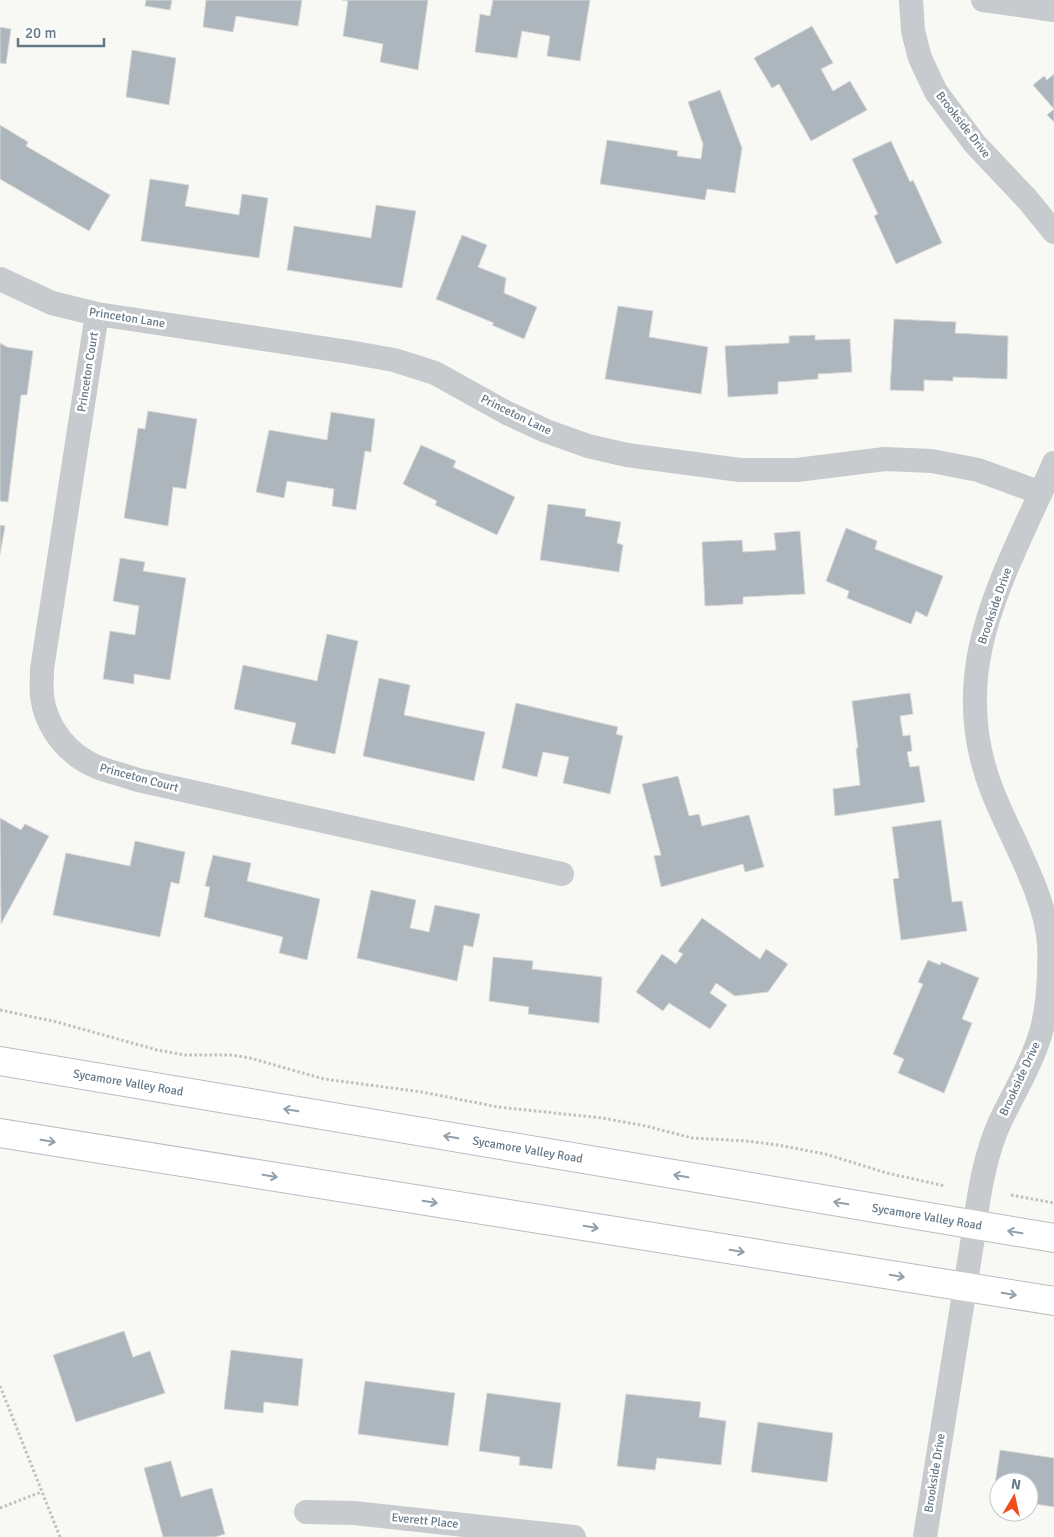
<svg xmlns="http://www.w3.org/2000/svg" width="1054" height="1537" font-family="Signika,sans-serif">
<rect width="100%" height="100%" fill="#f8f8f4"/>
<path fill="#adb6bc" stroke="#d9d9d7" d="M146,0H172L170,10L145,6Z
M206,0H302L298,26L236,16L233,32L203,27Z
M342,0H428L418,70L380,62L383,44L343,36L348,1Z
M493,0H590L580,61L547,56L550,36L522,31L517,58L475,52L480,14L490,16Z
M812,26L833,63L821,69L833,91L850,81L867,110L811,141L779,84L772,88L754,58Z
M0,27L11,29L6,64L0,63Z
M132,50L176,58L169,105L126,97Z
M1054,74V109L1033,85L1044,76L1047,80Z
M720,90L742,148L735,193L707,189L705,200L600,184L607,140L678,151L677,156L701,159L703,144L688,102Z
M1054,109V122L1047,115Z
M0,125L28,142L26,146L110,195L89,231L0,179Z
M891,141L910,182L913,180L942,243L896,264L874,216L878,214L852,159Z
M150,179L189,185L185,206L239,215L242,194L268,198L259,258L141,241Z
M376,205L416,211L402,288L287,270L294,226L371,238Z
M462,235L487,245L478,267L506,278L504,293L537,307L524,339L492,325L494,323L436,299Z
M618,306L653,311L649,337L708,347L701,394L605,379Z
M894,319L956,322L955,333L1008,336L1007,379L953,377V381L924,380V391L890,390Z
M815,335V340L850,339L852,372L818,374V379L778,382V394L728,397L725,346L789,343V336Z
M0,343L7,347L33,351L27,395H21L8,502L0,501Z
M148,411L197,419L186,489L173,487L168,526L124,518L138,428L145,429Z
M331,412L375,419L371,452L365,451L356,510L332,506L334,489L287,481L284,498L256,492L269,430L327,440Z
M421,445L456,461L453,467L515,497L497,535L435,505L437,501L403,484Z
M548,504L586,509L585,516L621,522L617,543L623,545L619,572L540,560Z
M0,525L5,526L0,555Z
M846,528L877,541L875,549L943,576L927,617L916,611L911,624L847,598L849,591L826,581Z
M800,531L805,594L743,597V604L705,606L702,542L742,540L743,552L776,550L774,533Z
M120,558L145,562L143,571L186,578L170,680L134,674V684L103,679L110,631L135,635L139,606L113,601Z
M327,634L358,641L335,754L291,744L296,723L234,709L243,665L317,681Z
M379,678L410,685L404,715L485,732L474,781L363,756Z
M910,693L913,714L900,716L903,736L910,735L912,751L907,752L910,767L919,766L925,802L835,816L833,789L860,785L856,748H858L852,701Z
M516,703L618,727L616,734L623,736L610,794L563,783L569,757L543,752L537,777L502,768Z
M678,776L689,816L699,814L702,826L749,815L764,867L745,872L743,864L661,887L654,856L661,855L642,784Z
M0,818L21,830L25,824L49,836L1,924Z
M941,820L952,902L962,901L967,931L901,940L893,879L899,878L892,827Z
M135,841L185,852L179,884L171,882L160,937L53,915L66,853L130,866Z
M213,855L251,863L247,881L320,899L307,960L279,953L283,937L204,917L210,887L205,886Z
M371,890L416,900L410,928L429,932L435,905L480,914L473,947L464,945L457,981L357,958Z
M702,918L760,959L766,949L788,964L768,992L735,996L716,983L710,993L727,1005L710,1029L669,1003L663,1011L636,992L662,954L676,964L683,954L678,951Z
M493,957L533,961L532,969L602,977L599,1023L528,1014L529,1007L489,1001Z
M928,960L940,965L941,962L979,978L962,1019L972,1023L944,1093L898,1073L904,1059L893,1054L923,984L918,982Z
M124,1331L133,1357L150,1351L165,1393L76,1422L53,1355Z
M231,1350L303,1359L298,1406L264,1402L263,1413L224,1409Z
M365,1381L455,1393L448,1446L358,1434Z
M487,1393L561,1403L552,1469L519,1465L520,1457L479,1451Z
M626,1394L701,1402L699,1417L726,1421L721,1465L657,1458L655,1470L617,1466Z
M758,1422L833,1433L827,1482L751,1472Z
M1000,1450L1054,1458V1507L1029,1503V1482H999V1499L993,1498Z
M171,1461L181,1497L212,1488L225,1534L215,1537H163L144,1468Z"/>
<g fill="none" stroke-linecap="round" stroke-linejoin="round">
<defs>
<g id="secondary">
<path id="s1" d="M0,1061L1054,1238"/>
<path d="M0,1133L1054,1301"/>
</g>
</defs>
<use href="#secondary" stroke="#b7bdc1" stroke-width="30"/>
<path stroke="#bec1c3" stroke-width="3" stroke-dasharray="2.5 2.5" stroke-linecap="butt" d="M0,1010L57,1022L157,1050L185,1055H232L250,1058L324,1079L422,1092L498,1107L602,1118L646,1126L692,1138L747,1141L778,1145L825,1154L887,1173L945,1186
M1011,1195L1054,1203
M0,1386L60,1537
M0,1508L41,1492"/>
<path stroke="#c7cbce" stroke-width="24" d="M911,0L913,31L920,58L936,92L975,144L1027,199L1054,232
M983,0L1054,10
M0,279L52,303L97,314L349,352L394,360L435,373L507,413L546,431L588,446L627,455L740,470H797L885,459L932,461L978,470L1041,493
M97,314L42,669C42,678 41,688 42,696C46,728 68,755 97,767C110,772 124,775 138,780L562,874
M306,1512L354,1513L574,1537
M925,1537L975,1225C979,1190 985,1156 999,1124C1011,1098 1026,1074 1036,1047C1045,1025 1048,1000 1049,976C1049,965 1050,954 1049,944C1046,896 1011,838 993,793C943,669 1006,574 1054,463"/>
<use href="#secondary" stroke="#fff" stroke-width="28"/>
</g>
<defs><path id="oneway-shaft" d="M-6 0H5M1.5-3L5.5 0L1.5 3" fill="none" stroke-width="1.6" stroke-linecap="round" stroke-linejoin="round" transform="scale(1.25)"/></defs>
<g stroke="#92a0ac">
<use href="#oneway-shaft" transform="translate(291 1110) rotate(-170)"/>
<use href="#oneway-shaft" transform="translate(451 1137) rotate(-170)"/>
<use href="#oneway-shaft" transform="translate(48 1141) rotate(9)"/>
<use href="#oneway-shaft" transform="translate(270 1176) rotate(9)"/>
<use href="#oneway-shaft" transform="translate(681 1176) rotate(-170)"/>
<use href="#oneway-shaft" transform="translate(430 1202) rotate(9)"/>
<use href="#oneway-shaft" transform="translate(841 1203) rotate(-170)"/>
<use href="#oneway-shaft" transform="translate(591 1227) rotate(9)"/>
<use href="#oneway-shaft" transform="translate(1015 1232) rotate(-170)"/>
<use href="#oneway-shaft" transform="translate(737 1251) rotate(9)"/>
<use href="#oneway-shaft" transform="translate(897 1276) rotate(9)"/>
<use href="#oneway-shaft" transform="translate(1009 1294) rotate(9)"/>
</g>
<g text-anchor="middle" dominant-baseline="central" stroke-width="5" stroke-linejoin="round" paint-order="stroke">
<g font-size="12" fill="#647888" stroke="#fff">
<text transform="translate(963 125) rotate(52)">Brookside Drive</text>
<text transform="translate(127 318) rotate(9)">Princeton Lane</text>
<text transform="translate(88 372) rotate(-81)">Princeton Court</text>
<text transform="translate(516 415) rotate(26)">Princeton Lane</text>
<text transform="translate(995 606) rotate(-71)">Brookside Drive</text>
<text transform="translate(139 778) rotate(15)">Princeton Court</text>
<text transform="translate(1020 1079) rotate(-65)">Brookside Drive</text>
<text stroke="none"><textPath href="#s1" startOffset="130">Sycamore Valley Road</textPath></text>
<text stroke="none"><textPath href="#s1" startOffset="535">Sycamore Valley Road</textPath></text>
<text stroke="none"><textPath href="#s1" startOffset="940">Sycamore Valley Road</textPath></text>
<text transform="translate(935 1473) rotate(-81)">Brookside Drive</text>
<text transform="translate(425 1521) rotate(6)">Everett Place</text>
</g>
</g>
<g transform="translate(1014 1497) rotate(9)"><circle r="24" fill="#ffffff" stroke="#c1c9cf"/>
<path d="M0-4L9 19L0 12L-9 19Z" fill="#ef4d1d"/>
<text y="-8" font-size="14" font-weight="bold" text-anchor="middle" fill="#647888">N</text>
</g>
<path d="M18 38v8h86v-8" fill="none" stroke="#647888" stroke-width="2.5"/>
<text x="25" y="38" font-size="15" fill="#647888" stroke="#ffffff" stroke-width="4" paint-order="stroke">20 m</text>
</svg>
